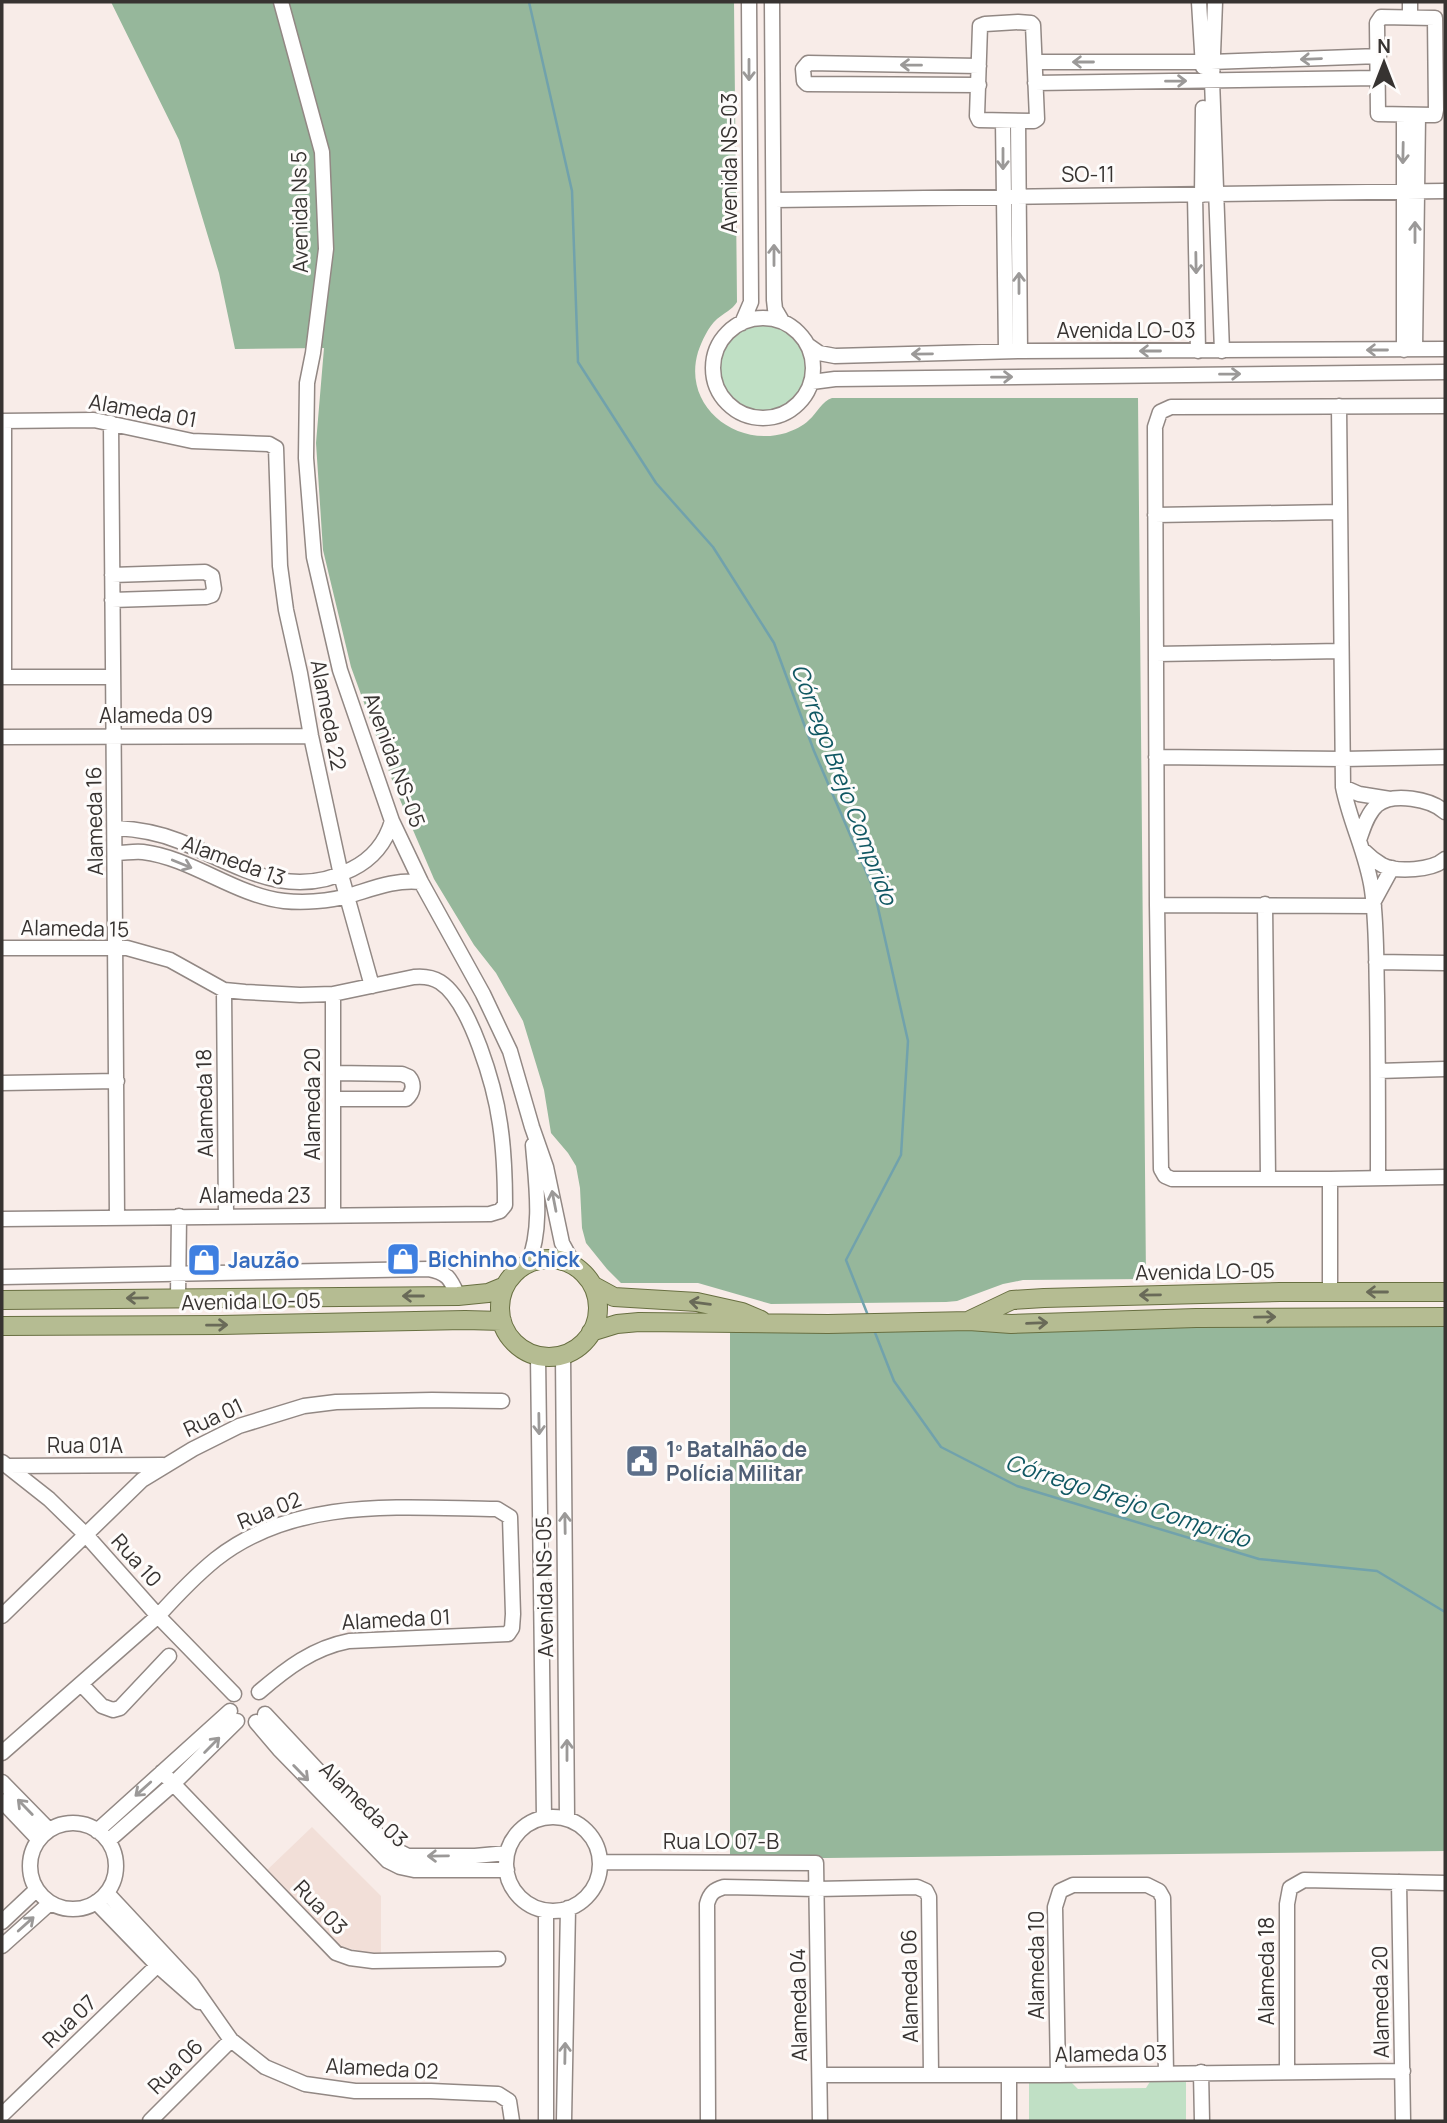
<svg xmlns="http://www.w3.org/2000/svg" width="1447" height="2123" font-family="Manrope,sans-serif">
<rect width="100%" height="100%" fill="#f8ece8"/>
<path fill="#f2dfd8" d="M312,1827L381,1896V1956L336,1945L264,1873Z"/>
<path fill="#c0e0c5" d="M720 368a43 43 0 1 1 86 0a43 43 0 1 1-86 0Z
M1151,2080H1186V2121H1029V2083L1071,2082L1078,2089L1146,2088Z"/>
<path fill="#96b79b" d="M111,2H734L737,302C732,310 724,313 717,319C708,327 702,341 698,352C682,406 736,448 786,433C794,430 803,426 809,420C817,413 822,401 832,398H1138L1146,1279L1023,1280L1003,1284L957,1301L946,1302L771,1304L698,1283H621L607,1269L586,1243L582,1228L580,1188L576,1166L568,1153L551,1133L544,1090L523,1021L496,973L474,945L434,879L395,788L351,667L323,550L316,443L324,348L235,349L219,273L179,140Z
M1445,1311V1851L730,1859V1316Z"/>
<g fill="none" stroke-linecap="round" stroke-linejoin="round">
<path stroke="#71a2ac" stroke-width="2.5" d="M529,2L572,191L578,362L656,483L713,547L774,643L814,751L874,890L908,1041L901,1155L846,1260L869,1318
M874,1330L894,1381L941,1447L1017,1486L1259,1559L1377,1571L1445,1612"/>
<defs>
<path id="minor" d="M281,2L322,152L326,249L313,353L307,383L306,458L314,557L340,670L392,821L421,882L483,994L510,1051L532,1127L546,1167L562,1243L574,1265
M772,2L774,300L775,309L782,321
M1199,2L1203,67
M1215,2L1212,80L1222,351
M1410,2V17
M1381,17L1435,18L1436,110L1435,115L1378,114L1377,23Z
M1018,22L1031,23L1033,25L1037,119L1034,121L979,120L977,116L980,26L985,24Z
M1035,62H1211L1379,56
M979,66L808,63L803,69L804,81L807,84L979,85
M1035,83L1379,78
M1404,115V350
M1003,121L1006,351
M1018,121L1020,351
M1195,195L1198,351
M1202,195L1203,108
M774,200L1445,191
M713 368a50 50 0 1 1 100 0a50 50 0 1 1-100 0Z
M742,323L751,302L749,2
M809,346L819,353L835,356L1020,351L1445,349
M1415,349L1418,115
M812,382L835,379L1445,372
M1339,406L1343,787C1350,823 1367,854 1372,890C1377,925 1376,961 1377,996C1378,1057 1378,1117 1378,1178
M1445,406L1171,407L1160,412L1155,427L1157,905L1161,1169L1165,1176L1172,1179H1330L1445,1177
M2,421L94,420L192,441L269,444L276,448L280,566L286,610L300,673L311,736L341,875L372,986
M4,421V677
M111,423C113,688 116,953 117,1218
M1155,515L1340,512
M112,600L206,597L212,595L214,589L212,576L205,572L112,575
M1156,654L1341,651
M2,677H112
M2,737L311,736
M1156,757L1343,759L1445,757
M1343,787L1359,794L1390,799
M116,828C137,829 159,833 179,841C238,865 288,902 352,869C372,859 386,842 392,821
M1359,840C1363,829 1367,814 1377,805C1393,792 1431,799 1445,812
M1364,851C1369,856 1375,861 1382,865C1397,873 1433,870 1445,859
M116,853C125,853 134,851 143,852C192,858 234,895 284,901C304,903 329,901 348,896C372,889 395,879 421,882
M1374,901L1392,868
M1265,904L1268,1178
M1157,905L1374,906
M2,948H127L170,960L224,990L245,992L300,995L333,994L414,977C424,976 432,977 440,982C471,1002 495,1088 500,1124C504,1151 505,1178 505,1205L500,1211L490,1214L2,1219
M1376,962L1445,963
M224,990L226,1215
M333,994V1215
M1378,1071L1445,1069
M2,1083L117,1081
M334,1099H406C413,1093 415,1084 409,1077L402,1074L334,1073
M1330,1179V1292
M528,1264C543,1228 536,1183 533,1145
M2,1277L428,1269C448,1273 450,1278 458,1296
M178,1297L179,1216
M563,1355L567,1818
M538,1356L544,1818
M2,1462L49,1499L86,1535L158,1616L234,1694
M7,1466L163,1465
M2,1616L142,1480L193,1449L239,1426L304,1406L336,1402L432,1400L502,1401
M81,1684L102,1706L113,1710L120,1708L169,1656
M265,1714L381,1838L396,1850L408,1856H475L507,1853
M256,1722L279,1749L388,1861L400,1867L414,1870H507
M2,1753L158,1616C176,1596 195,1576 216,1559C296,1496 402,1508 497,1509L510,1517L513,1614L512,1628L508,1634L349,1641C313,1648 287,1668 259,1692
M162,1772L336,1953L350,1958L373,1961L498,1959
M2,1782L49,1830
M2,1801L39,1840
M506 1864a47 47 0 1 1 94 0a47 47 0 1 1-94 0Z
M30 1866a43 43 0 1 1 86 0a43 43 0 1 1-86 0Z
M97,1831L230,1711
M108,1841L173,1784L237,1721
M600,1862L816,1863L820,2121
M1399,1882L1403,2121
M107,1893L191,1983L231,2040L265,2067L305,2084L355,2091H431L498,2094L509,2101L512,2121
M96,1902L157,1965L199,2002
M2,1922L36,1890
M2,1946L50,1903
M1201,2072L1202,2121
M1287,2072V1904L1290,1888L1304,1880L1445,1883
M820,2075H1058L1403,2071
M1009,2075V2121
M1058,2075L1055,1907L1060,1891L1073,1885H1147L1159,1891L1163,1898L1166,2073
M2,2115L166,1957
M150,2121L231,2040
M546,2121V1911
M564,2121L568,1908
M708,2121L707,1904C710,1893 714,1890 724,1887L816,1889L917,1887L926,1891L929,1897L931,2074"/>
<path id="major" d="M500 1308a49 49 0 1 1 98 0a49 49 0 1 1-98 0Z
M592,1285L614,1297L697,1302L742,1312L761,1320
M2,1300L458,1296L488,1293L505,1286
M970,1320L1012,1300L1044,1298L1280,1292H1445
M2,1326L221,1325L465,1320L502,1321
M591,1332L617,1324L639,1322L828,1324L969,1321L1011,1324L1196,1318L1445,1317"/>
</defs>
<use href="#minor" stroke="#928884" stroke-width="17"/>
<use href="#major" stroke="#686f41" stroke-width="20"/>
<use href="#minor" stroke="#fff" stroke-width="14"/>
<use href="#major" stroke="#b5bc92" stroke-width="18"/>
</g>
<defs><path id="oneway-shaft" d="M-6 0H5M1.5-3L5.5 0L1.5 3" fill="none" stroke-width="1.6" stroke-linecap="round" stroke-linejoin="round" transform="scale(1.75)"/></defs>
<g stroke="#9b9998">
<use href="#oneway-shaft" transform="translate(1311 59) rotate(178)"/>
<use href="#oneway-shaft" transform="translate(1083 62) rotate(-180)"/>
<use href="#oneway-shaft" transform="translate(911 65) rotate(-179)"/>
<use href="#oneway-shaft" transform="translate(749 70) rotate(90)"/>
<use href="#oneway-shaft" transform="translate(1176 81) rotate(-1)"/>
<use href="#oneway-shaft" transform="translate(1403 153) rotate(91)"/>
<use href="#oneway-shaft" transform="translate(1003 159) rotate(90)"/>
<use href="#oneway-shaft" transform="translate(1415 232) rotate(-90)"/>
<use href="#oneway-shaft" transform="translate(774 255) rotate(-90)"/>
<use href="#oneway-shaft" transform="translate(1196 263) rotate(89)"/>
<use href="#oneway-shaft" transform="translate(1019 283) rotate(-90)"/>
<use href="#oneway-shaft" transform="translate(1377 350) rotate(180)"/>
<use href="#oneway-shaft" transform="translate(1150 351) rotate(180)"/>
<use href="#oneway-shaft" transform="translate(922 354) rotate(179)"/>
<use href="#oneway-shaft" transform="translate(1230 374) rotate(-1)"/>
<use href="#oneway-shaft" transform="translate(1002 377) rotate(-1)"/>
<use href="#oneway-shaft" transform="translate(182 864) rotate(22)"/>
<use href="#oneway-shaft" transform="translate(554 1201) rotate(-101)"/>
<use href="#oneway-shaft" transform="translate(539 1424) rotate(89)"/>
<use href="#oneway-shaft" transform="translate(565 1523) rotate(-91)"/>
<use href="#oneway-shaft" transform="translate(212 1745) rotate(-45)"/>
<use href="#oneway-shaft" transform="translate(567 1750) rotate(-90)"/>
<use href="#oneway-shaft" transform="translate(301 1773) rotate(46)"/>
<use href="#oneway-shaft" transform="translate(143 1789) rotate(138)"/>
<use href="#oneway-shaft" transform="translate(25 1807) rotate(-134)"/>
<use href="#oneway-shaft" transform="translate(438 1856) rotate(179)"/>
<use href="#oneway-shaft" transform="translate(26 1924) rotate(-42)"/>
<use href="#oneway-shaft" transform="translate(565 2053) rotate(-89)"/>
</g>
<g stroke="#696a58">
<use href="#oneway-shaft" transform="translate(1377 1292) rotate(180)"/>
<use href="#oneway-shaft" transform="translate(1150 1295) rotate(179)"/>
<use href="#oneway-shaft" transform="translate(413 1296) rotate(180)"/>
<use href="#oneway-shaft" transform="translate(137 1298) rotate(179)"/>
<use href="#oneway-shaft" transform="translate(700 1303) rotate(-173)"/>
<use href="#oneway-shaft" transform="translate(1265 1317) rotate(-1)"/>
<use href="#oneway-shaft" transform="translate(1037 1323) rotate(-2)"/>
<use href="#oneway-shaft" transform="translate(217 1325) rotate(-1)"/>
</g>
<defs>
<symbol id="shop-square" viewBox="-11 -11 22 22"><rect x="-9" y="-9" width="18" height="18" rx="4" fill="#3f7fe0" stroke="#fefcfb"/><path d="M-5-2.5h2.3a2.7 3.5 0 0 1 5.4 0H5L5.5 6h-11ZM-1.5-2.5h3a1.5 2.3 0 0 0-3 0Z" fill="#fff"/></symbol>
<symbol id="civic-square" viewBox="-11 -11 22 22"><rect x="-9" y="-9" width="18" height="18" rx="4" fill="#5c6f8a" stroke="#fefcfb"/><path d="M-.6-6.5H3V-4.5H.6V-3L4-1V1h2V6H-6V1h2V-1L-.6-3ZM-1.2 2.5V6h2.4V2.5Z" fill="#fff"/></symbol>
</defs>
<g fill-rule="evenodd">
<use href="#shop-square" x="384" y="1240" width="38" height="38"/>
<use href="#shop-square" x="185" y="1241" width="38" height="38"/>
<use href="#civic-square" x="623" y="1442" width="38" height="38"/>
</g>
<g text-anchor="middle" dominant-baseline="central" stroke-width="6" stroke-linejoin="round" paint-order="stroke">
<g font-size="21" fill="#373331" stroke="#fefcfb">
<text transform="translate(729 163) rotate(-90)">Avenida NS-03</text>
<text x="1088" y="174">SO-11</text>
<text transform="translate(299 212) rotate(-91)">Avenida Ns 5</text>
<text x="1126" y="330">Avenida LO-03</text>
<text transform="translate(143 410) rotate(10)">Alameda 01</text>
<text x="156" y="715">Alameda 09</text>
<text transform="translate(329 715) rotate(79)">Alameda 22</text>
<text transform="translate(395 760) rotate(70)">Avenida NS-05</text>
<text transform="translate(94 821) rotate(-91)">Alameda 16</text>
<text transform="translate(234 860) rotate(20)">Alameda 13</text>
<text transform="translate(75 928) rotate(1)">Alameda 15</text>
<text transform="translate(204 1103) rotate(-91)">Alameda 18</text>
<text transform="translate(312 1104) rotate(-90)">Alameda 20</text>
<text x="255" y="1195">Alameda 23</text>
<text transform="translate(1205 1271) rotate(-1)">Avenida LO-05</text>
<text transform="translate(251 1301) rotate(-1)">Avenida LO-05</text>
<text transform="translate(213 1417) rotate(-25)">Rua 01</text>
<text x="85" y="1445">Rua 01A</text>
<text transform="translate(269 1510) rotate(-22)">Rua 02</text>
<text transform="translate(137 1560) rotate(48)">Rua 10</text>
<text transform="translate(544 1587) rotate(-91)">Avenida NS-05</text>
<text transform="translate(396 1619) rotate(-3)">Alameda 01</text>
<text transform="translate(364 1804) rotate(44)">Alameda 03</text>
<text x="721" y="1841">Rua LO 07-B</text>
<text transform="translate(321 1907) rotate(46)">Rua 03</text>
<text transform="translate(1036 1965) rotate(-90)">Alameda 10</text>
<text transform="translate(1266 1971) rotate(-90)">Alameda 18</text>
<text transform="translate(909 1986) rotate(-91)">Alameda 06</text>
<text transform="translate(1380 2002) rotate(-91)">Alameda 20</text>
<text transform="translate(798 2005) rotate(-91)">Alameda 04</text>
<text transform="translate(69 2021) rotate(-44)">Rua 07</text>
<text transform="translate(1111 2053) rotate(-1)">Alameda 03</text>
<text transform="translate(175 2066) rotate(-45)">Rua 06</text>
<text transform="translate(382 2068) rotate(3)">Alameda 02</text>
</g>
<g font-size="21" font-weight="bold" fill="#366cbe" stroke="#fefcfb" text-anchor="start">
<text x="428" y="1259">Bichinho Chick</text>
<text x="228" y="1260">Jauzão</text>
</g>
<g font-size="21" font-weight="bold" fill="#4e5e75" stroke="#fefcfb" text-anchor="start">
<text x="666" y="1449">1º Batalhão de<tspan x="666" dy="24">Polícia Militar</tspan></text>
</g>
<g font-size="23" font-style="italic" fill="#115863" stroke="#fefcfb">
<text transform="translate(845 784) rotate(69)">Córrego Brejo Comprido</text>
<text transform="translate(1128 1500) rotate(18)">Córrego Brejo Comprido</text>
</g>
</g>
<rect width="1447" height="2123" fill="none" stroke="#373331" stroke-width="7"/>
<g transform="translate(1384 63)" stroke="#fefcfb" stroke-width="5" paint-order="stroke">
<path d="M0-5L12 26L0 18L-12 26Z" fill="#373331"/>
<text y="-10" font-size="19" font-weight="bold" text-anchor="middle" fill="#373331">N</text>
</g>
</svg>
